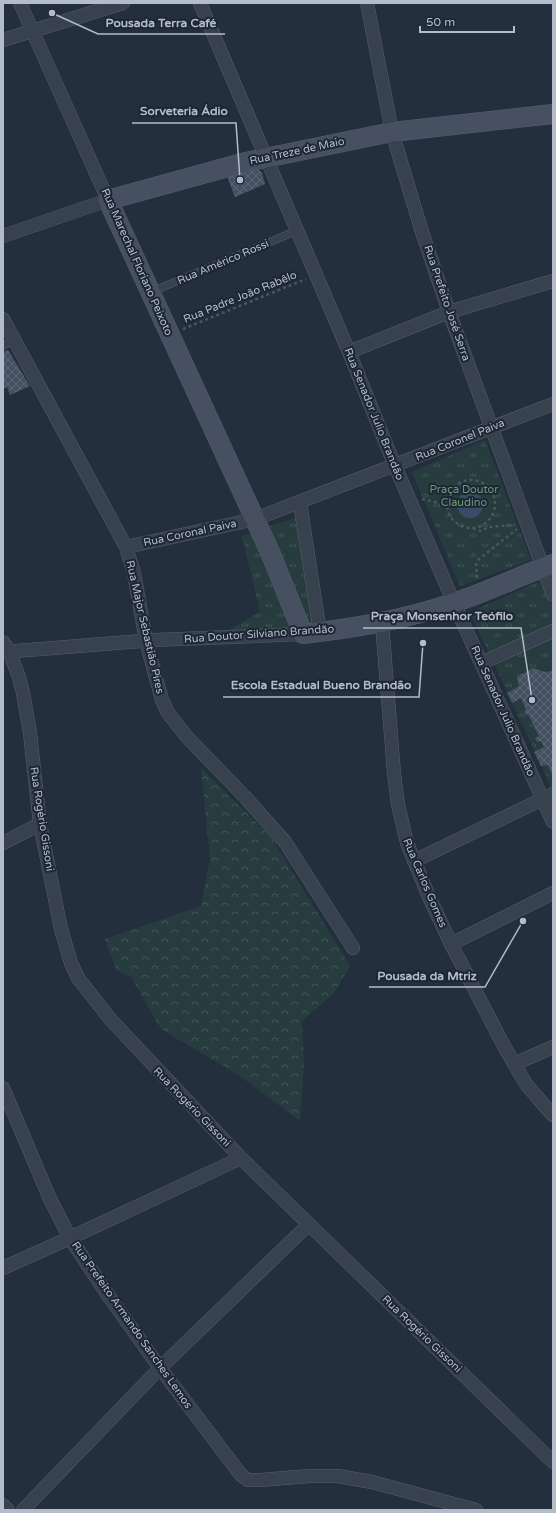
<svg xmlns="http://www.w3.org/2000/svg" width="556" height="1513" font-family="'Varela Round',sans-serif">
<defs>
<pattern id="forest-crowns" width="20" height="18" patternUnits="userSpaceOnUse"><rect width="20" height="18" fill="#263c3f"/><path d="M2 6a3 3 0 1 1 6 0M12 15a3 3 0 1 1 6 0" fill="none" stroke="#435659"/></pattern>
<pattern id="park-tufts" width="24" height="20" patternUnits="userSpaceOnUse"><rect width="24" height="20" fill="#263c3f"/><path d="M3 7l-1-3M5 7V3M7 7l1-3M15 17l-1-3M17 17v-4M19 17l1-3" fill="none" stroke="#435659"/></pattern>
<pattern id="building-cross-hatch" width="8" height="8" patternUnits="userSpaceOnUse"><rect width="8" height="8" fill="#455162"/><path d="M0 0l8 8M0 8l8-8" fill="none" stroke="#5d6877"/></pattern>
</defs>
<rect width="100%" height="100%" fill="#242f3e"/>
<path fill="url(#forest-crowns)" d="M201,768L271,837L350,966L334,993L302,1021L304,1062L300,1121L240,1076L161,1029L131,977L116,970L105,939L201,906L210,859Z"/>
<path fill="url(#park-tufts)" d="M485,440L531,560L460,586L412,472Z
M297,517L313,627L227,631L260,612L242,536Z
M538,582L544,585L553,608L552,789L470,612Z"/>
<path fill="#394c67" d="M457 505a13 13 0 1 1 26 0a13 13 0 1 1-26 0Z"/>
<path fill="url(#building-cross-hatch)" d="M255,166L262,173L265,184L235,197L227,176Z
M8,350L30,386L10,395L7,387L3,389V352Z
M533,668L545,672L553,671V777L548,765L541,766L534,752L544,747L541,741L537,742L535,738L539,736L528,714L526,715L524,712L526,710L521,698L512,703L507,693L519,686L517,677Z"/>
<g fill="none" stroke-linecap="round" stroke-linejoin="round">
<defs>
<path id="lane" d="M151,292L296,231
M3,346L14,340"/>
<path id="street" d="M200,3L349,352L395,466L454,603L553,822
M367,3L392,132L422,232L449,312L553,595
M3,40L123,3
M3,236L108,200L20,3
M3,319L126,547L134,573L146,641L162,700L168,713L187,737L245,797L285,842L353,948
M349,352L449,312L553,281
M300,503L320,632
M126,547L255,519L553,404
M382,623L394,773L398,805L407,843L429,897L451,944L505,1048L526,1084L537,1097L553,1115
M3,642L9,651L19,677L23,693L30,733L40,824L61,929L71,963L78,978L111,1020L241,1158L553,1462
M3,652L154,640L303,634
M481,663L553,631
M3,843L40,824
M414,861L553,794
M451,944L553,893
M514,1064L553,1047
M3,1088L50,1199L70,1238L110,1298L160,1368L241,1475L248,1480H260L309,1476H338L372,1482L476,1510
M3,1268L70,1238L241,1158
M3,1505L8,1510
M23,1510L160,1368L308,1225"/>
<path id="secondary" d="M553,114L392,132L246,162L108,200L270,552L303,634C354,628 404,620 453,603C487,592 519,576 553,564"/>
</defs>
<use href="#lane" stroke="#565f6c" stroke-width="8"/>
<use href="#street" stroke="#565f6c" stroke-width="14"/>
<use href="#secondary" stroke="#565f6c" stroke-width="20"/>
<path stroke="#44595c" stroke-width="2.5" stroke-dasharray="3 3" stroke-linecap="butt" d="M183,329L306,279
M447 504a24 24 0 1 1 48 0a24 24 0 1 1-48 0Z
M422,499L447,505
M473,528L481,531L489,527L515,525
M477,578L476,565L479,559L517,529"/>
<use href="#lane" stroke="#38414e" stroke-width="7"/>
<use href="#street" stroke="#38414e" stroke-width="13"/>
<use href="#secondary" stroke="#465061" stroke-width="19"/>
</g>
<g text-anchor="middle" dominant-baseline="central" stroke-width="4" stroke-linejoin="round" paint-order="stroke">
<g font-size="11" fill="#b4bcc9" stroke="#1d2633">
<text transform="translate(297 151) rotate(-12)">Rua Treze de Maio</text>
<text transform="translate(137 262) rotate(66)">Rua Marechal Floriano Peixoto</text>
<text transform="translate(223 262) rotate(-23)">Rua Américo Rossi</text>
<text transform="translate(240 297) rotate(-22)">Rua Padre João Rabêlo</text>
<text transform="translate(447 303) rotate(71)">Rua Prefeito José Serra</text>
<text transform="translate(374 414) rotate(68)">Rua Senador Julio Brandão</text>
<text transform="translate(460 440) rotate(-22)">Rua Coronel Paiva</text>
<text transform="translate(190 533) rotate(-12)">Rua Coronal Paiva</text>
<text transform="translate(145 627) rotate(77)">Rua Major Sebastião Pires</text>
<text transform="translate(259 634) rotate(-4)">Rua Doutor Silviano Brandão</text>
<text transform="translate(503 711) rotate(66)">Rua Senador Julio Brandão</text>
<text transform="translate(42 819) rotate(81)">Rua Rogério Gissoni</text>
<text transform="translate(425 883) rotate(67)">Rua Carlos Gomes</text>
<text transform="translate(192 1107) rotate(46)">Rua Rogério Gissoni</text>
<text transform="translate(132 1325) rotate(55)">Rua Prefeito Armando Sanches Lemos</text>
<text transform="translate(422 1334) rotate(44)">Rua Rogério Gissoni</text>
</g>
<g font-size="11" fill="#6b9a76" stroke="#1d2633">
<text x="464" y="489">Praça Doutor<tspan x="464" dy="13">Claudino</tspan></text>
</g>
</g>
<path fill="none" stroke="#b4bcc9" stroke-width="1.5" d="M52 13L98 34H225M240 180L236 123H132M532 700L521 628H363M423 643L419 697H223M523 921L485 987H369"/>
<g fill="#b4bcc9" stroke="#1d2633" stroke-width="1.5">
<circle cx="52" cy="13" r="4"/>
<circle cx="240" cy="180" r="4"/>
<circle cx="532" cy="700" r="4"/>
<circle cx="423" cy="643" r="4"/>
<circle cx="523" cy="921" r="4"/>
</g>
<g font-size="12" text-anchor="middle" font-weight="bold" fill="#b4bcc9" stroke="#1d2633" stroke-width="4" stroke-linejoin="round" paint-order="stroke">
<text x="161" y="27">Pousada Terra Café</text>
<text x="184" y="115">Sorveteria Ádio</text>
<text x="442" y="620">Praça Monsenhor Teófilo</text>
<text x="321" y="689">Escola Estadual Bueno Brandão</text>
<text x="427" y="980">Pousada da Mtriz</text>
</g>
<rect width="556" height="1513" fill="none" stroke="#b4bcc9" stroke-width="8"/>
<path d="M420 26v6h94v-6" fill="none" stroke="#b4bcc9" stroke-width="2"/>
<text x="426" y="26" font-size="12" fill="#b4bcc9" stroke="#1d2633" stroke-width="3" paint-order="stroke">50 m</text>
</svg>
